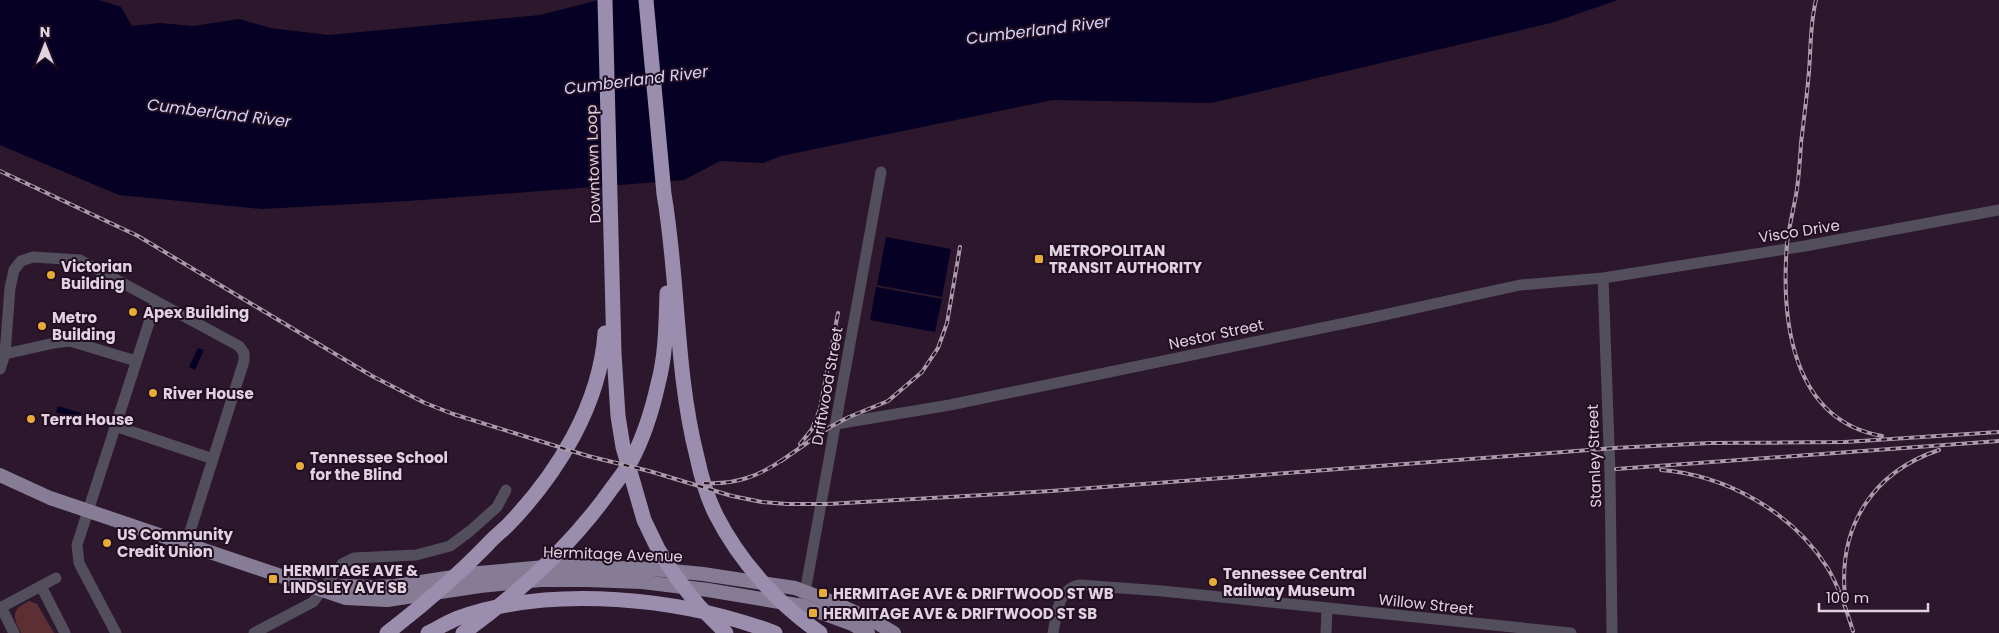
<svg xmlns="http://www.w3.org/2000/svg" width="1999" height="633" font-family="Poppins,sans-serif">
<rect width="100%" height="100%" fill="#2c172c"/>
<path fill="#5c2f35" d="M29,601L37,604L54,633H21C13,617 10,610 29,601Z"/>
<path fill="#050024" d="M0,0H99L121,7L132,26L159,23L194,26L239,19L270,28L329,35L540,15L599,0H1618L1551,23L1211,103L1053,100L781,156L763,163L720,161L684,180L408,201L262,209L119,195L0,145Z
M886,237L951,249L942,297L877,285Z
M876,287L942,299L935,332L870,320Z
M198,348L204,350L195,370L189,367Z
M58,406L81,413L78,420L56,412Z"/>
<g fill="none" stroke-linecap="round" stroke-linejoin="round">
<path stroke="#534e5b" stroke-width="11" d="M1603,278L1610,472L1612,633
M5,354L54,343L70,341L136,361
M0,369L5,354L10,288L14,270L21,261L33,257L80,260L239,346L244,353V361L186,544
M836,424L950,405L1370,318L1520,285L1603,278L1805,246L1999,210
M115,426L213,459
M41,586L65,633
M804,598L881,172
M1,607L14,633
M0,608L56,578
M116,633L79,563L77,545L156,301
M254,633L313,602L342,564L354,558L416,555L450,546L470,531L497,507L506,490
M1053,633C1057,614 1057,589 1080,585L1162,591L1571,633
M1326,633L1327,609"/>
<path stroke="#867c96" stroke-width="14" d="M0,475L50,498L346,598L387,600L480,586L540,580H587L642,582L708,590L803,606L852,624L868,633
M323,589L346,586L373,587L395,586L479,573L556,566L652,569L703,574L795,588L835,603L872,620L894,633"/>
<path stroke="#9a8dad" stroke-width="15" d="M605,0L614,353L618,416L623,447L644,520L658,549L676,577L698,605L726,633
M646,0L664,194C679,281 675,371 697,457C701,476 707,497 716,515C740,562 777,603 820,633
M387,633C422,606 456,577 487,545C494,537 502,531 509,524C558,473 600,404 605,333
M428,633C438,628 448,622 458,618C553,584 682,598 775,633
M463,633C519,593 572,545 612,488C618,480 625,471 630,463C643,439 652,411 658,384C666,354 666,324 667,293"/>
<defs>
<path id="rail" d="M1816,0C1810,24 1811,47 1809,71C1807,95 1804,119 1801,143C1800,160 1799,178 1796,195C1793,211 1789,227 1787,244C1781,319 1791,420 1882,436
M0,171L138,236L372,376L425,403L453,414L588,456L649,471L732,496L762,502L787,504H828L1051,491L1615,448L1710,443L1845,442L1999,432
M800,444L812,429L820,409L838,313
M781,461L830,427L849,417L888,401L922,372L938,348L947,323L960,247
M1616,469L1999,441
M1661,470C1726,475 1792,512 1827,567C1839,587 1846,609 1853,631
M704,483C735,485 760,476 785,458
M1845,596C1838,526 1873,472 1939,450"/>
</defs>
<use href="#rail" stroke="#ab9baa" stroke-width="4"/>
<use href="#rail" stroke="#220e22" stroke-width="2" stroke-dasharray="5.5" stroke-linecap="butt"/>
</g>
<g fill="#e7ac36" stroke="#220e22" stroke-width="2">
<rect x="1034" y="254" width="10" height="10" rx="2.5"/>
<circle cx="51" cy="275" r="5"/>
<circle cx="133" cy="312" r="5"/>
<circle cx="42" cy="326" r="5"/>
<circle cx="153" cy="393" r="5"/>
<circle cx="31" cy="419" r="5"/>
<circle cx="300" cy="466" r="5"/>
<circle cx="107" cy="543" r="5"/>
<rect x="268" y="574" width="10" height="10" rx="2.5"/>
<circle cx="1213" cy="582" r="5"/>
<rect x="818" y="588" width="10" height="10" rx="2.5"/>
<rect x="808" y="608" width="10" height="10" rx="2.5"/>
</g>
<g text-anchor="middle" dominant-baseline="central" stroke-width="4" stroke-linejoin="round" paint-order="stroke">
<g font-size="15" fill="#e0d2df" stroke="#220e22">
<text transform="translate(593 164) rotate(-92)">Downtown Loop</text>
<text transform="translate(1799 231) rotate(-9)">Visco Drive</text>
<text transform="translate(1216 334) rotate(-12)">Nestor Street</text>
<text transform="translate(827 386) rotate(-80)">Driftwood Street</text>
<text transform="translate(1594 456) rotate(-92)">Stanley Street</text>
<text transform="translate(613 554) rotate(2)">Hermitage Avenue</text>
<text transform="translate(1426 604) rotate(6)">Willow Street</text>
</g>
<g font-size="15" font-weight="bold" fill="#e0d2df" stroke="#220e22" text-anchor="start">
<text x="1049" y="250">METROPOLITAN<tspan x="1049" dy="17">TRANSIT AUTHORITY</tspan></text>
<text x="61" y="266">Victorian<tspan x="61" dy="17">Building</tspan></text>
<text x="143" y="312">Apex Building</text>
<text x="52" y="317">Metro<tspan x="52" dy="17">Building</tspan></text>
<text x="163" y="393">River House</text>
<text x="41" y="419">Terra House</text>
<text x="310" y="457">Tennessee School<tspan x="310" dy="17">for the Blind</tspan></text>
<text x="117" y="534">US Community<tspan x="117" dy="17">Credit Union</tspan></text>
<text x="283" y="570">HERMITAGE AVE &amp;<tspan x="283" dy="17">LINDSLEY AVE SB</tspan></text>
<text x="1223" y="573">Tennessee Central<tspan x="1223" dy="17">Railway Museum</tspan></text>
<text x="833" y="593">HERMITAGE AVE &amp; DRIFTWOOD ST WB</text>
<text x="823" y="613">HERMITAGE AVE &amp; DRIFTWOOD ST SB</text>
</g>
<g font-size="16" font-style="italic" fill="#d2d6fa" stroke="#220e22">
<text transform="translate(1038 30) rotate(-7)">Cumberland River</text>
<text transform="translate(636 80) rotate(-7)">Cumberland River</text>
<text transform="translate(219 113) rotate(7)">Cumberland River</text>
</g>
</g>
<g transform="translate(45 45)" stroke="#220e22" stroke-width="4" paint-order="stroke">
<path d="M0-4L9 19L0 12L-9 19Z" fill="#e0d2df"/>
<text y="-8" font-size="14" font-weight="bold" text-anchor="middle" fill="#e0d2df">N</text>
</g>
<path d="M1819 603v8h109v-8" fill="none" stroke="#e0d2df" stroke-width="2.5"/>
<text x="1826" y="603" font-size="15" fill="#e0d2df" stroke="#220e22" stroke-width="4" paint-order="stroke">100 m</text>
</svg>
